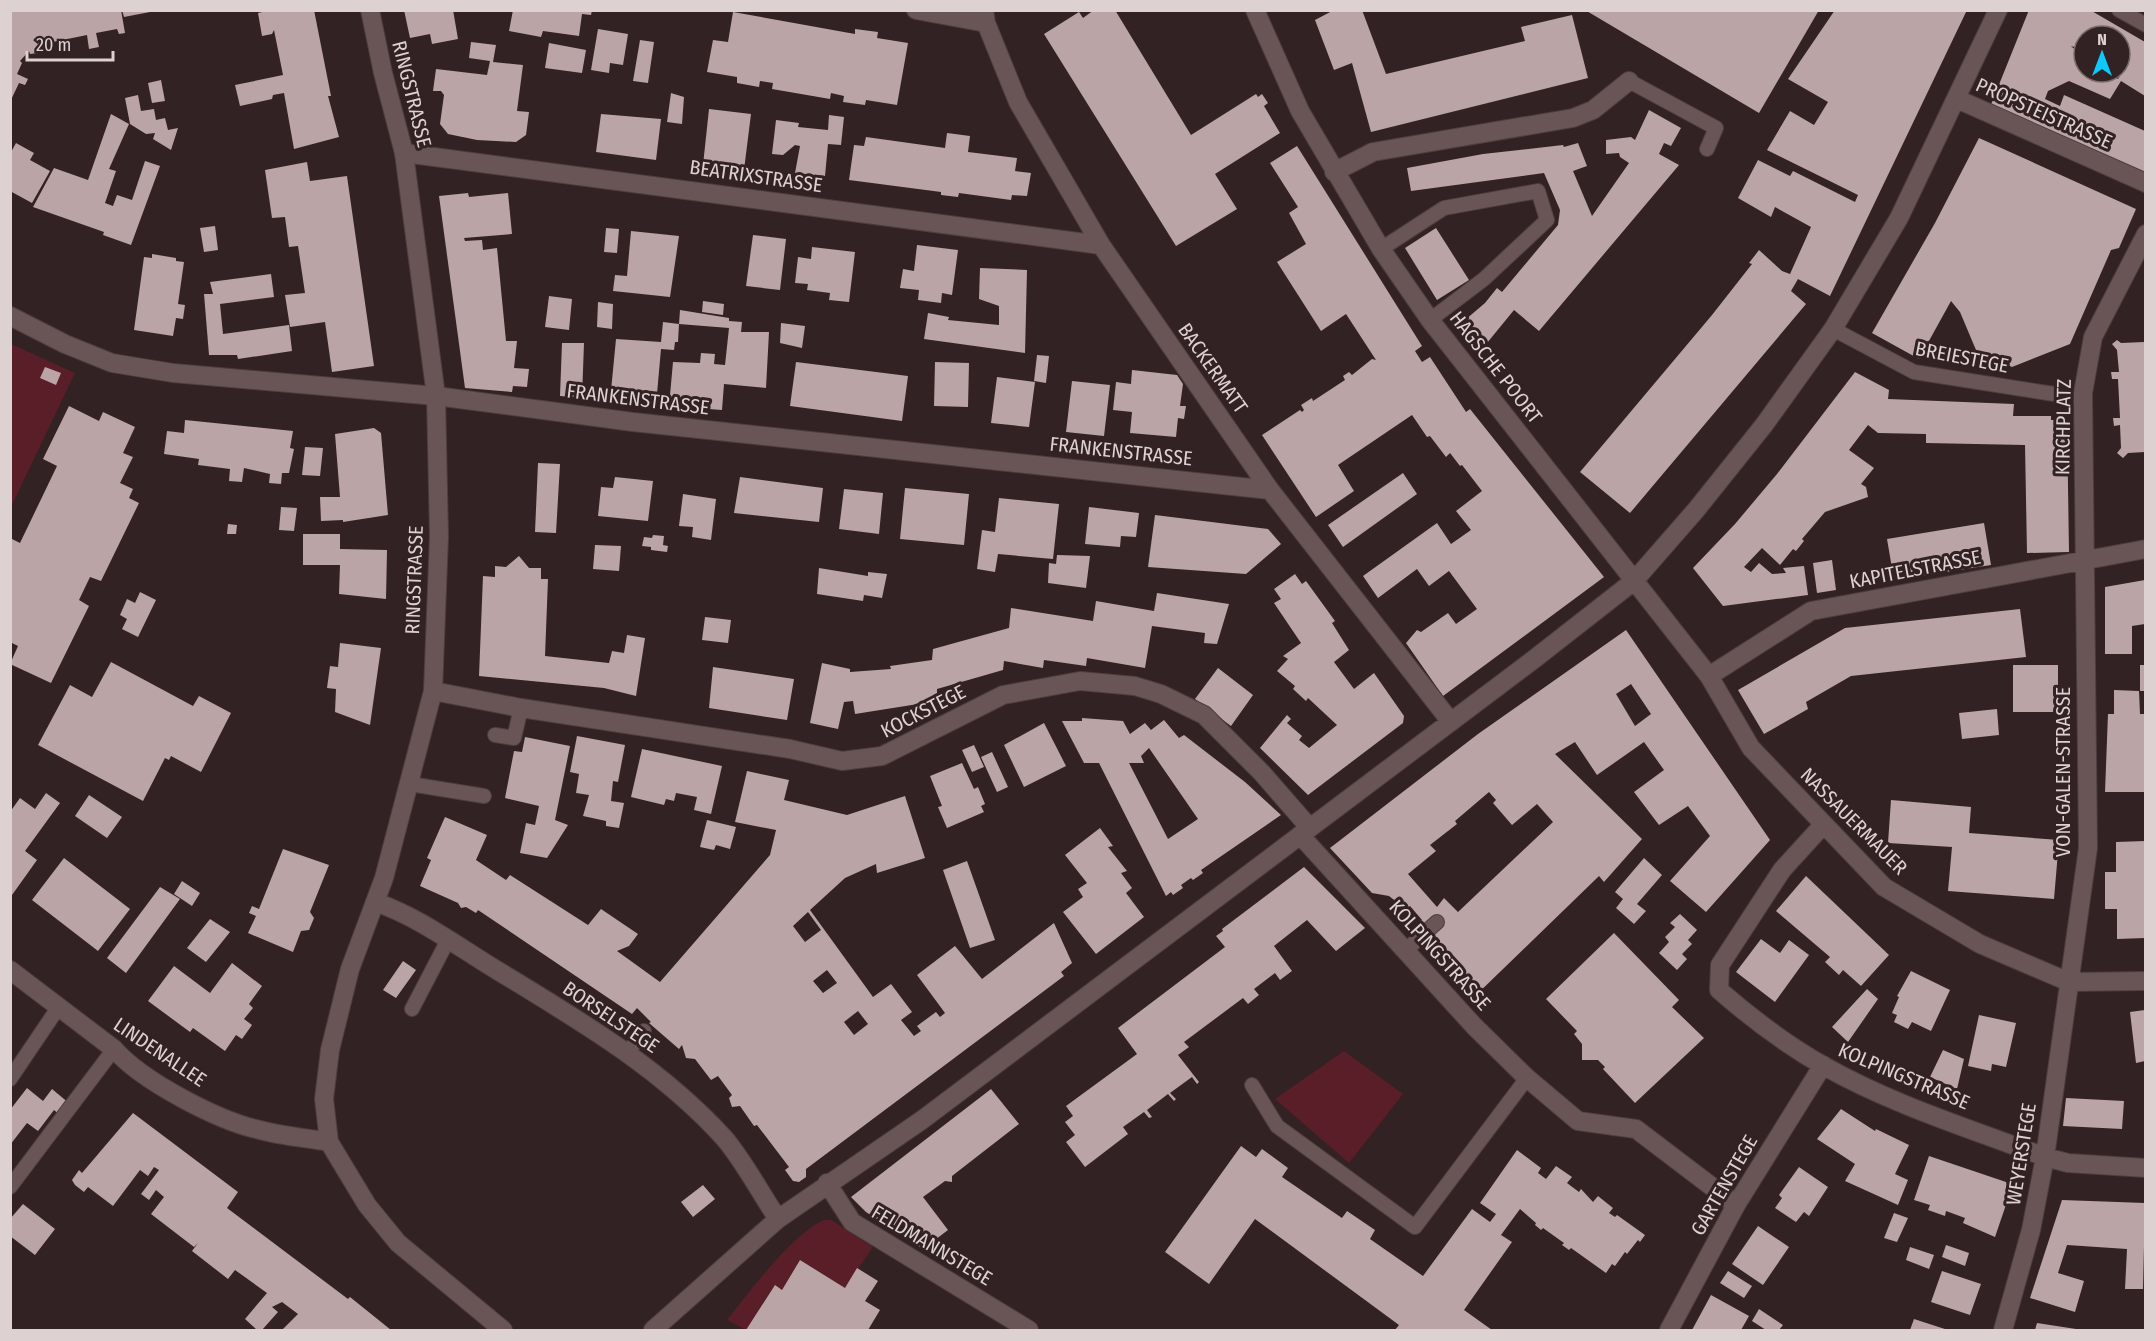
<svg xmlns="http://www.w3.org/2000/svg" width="2156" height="1341" font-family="'Fira Sans Condensed',sans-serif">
<rect width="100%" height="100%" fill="#332223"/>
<path fill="#591e28" d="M11,344L75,373L11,507Z
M1344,1051L1403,1094L1349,1163L1275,1099Z
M824,1220H831L873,1247L845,1288L800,1260L782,1290L774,1286L746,1330L727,1320C749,1292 793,1233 824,1220Z"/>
<path fill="#bba4a5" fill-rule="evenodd" d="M10,10H121L125,33L119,34L117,29L96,33L99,47L89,49L87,35L43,44L45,52L30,54L29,51L20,61L22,63L17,74L28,79L25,85L19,83L10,102Z
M122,10H149L150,12L124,17Z
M271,10H314L331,96H328L339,137L294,149L284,93L273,95L272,99L240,106L235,85L283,75L274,30L272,34L262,36L258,13Z
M404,10H453L458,39L432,44L430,34L410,38Z
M513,10H592L591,15L582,14L579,36L543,31L541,37L509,31Z
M1094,10H1115L1191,135L1256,94L1258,97L1262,94L1268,103L1264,106L1280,133L1215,174L1237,209L1176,246L1044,34L1079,12L1083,18Z
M1334,10H1362L1386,74L1525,41L1521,27L1572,15L1588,78L1371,132L1352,63L1334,70L1315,20Z
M1585,10H1819L1759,113Z
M1835,10H1967L1830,296L1798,279L1791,291L1806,304L1630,513L1580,472L1712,315L1752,264L1749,263L1759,250L1782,271L1790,274L1811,227L1775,207L1771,217L1738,198L1758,160L1790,176L1793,171L1855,202L1858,195L1767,150L1790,111L1814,125L1828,102L1788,79Z
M2029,10H2090L2145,42V96L2121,81L2110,99L2069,81L2048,91L2045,99L2060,106L2064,95L2145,131V173L1990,107ZM2084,36H2120V65L2124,68L2118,79L2106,72H2084V58L2071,46L2084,50Z
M733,12L855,34V29L878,32L877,38L908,43L897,105L866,100L865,105L843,102L844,96L831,93L830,99L772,89L773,83L760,81L759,87L737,83V77L707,72L713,40L728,42Z
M598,29L628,34L623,65L610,63L609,73L591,70Z
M640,40L654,42L648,83L633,81Z
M471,42L496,45L493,62L523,65L517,111L529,112L526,135L516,142L477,140L448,134L440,124L444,95L441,91H433L436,69L487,75L490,61L469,58Z
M549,43L586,50L582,73L545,68Z
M161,80L165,101L152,103L148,83Z
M671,93L684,97L682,124L667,122Z
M138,95L141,111L154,109L156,120L165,118L168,130L178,128L171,150L153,139L155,133L146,134L130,124L125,98Z
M709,109L751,114L744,170L703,165Z
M1649,110L1681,128L1671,146L1664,143L1659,154L1679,165L1539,331L1514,310L1478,354L1458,326L1485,303L1497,288L1502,292L1558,225L1560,210L1544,173L1411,191L1407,168L1483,154L1563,145L1564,147L1578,143L1587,166L1573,171L1592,216L1629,163L1620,157L1619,153L1606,154V140L1631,137L1635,140Z
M111,114L129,124L109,169L116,171L105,203L113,206L117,195L132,200L145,161L160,166L131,245L103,235L104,232L33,207L54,168L88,180Z
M601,114L661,119L656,160L596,152Z
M829,115L844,117L841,145L828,144L825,176L795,173L800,146L795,145L783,155L772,154L776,120L799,123L798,127L828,130Z
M947,133L970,136L968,152L1017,158L1015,171L1031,173L1027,196L1012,195L1011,200L959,193L958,197L941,195V192L849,180L854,145L864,146L866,137L945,148Z
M1979,138L2136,209L2119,248L2111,250L2070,344L2012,367L1976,350L1960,312L1951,301L1919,359L1872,333L1935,223Z
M16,143L34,153L30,160L50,171L32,203L10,191V154Z
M1297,146L1422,346L1415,351L1422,362L1430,357L1466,412L1470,409L1604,577L1443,696L1406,643L1417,630L1421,632L1448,613L1456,624L1477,609L1449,571L1429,586L1417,569L1378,598L1363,576L1437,523L1451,544L1471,530L1456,511L1482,491L1462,465L1460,466L1450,453L1446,457L1430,436L1427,437L1412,415L1338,465L1354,491L1316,517L1262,435L1300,410L1302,412L1304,410L1301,405L1312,398L1313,401L1345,380L1343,376L1349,372L1352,375L1372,359L1376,360L1346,314L1321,331L1277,262L1306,244L1289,213L1298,207L1270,163Z
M307,162L310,181L347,176L374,366L332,372L325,322L290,327L285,295L305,293L298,246L289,247L285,217L272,218L265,170Z
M468,193L469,197L508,193L512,234L464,238L465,241L482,240L483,250L497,248L506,341H517L514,368L529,369L527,387L513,386L512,392L465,388L439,196Z
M215,226L218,250L204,252L200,228Z
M606,228L619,229L617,253L604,252Z
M1436,228L1469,280L1437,300L1405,248Z
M631,231L679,236L670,297L613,291L615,275L627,276Z
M753,235L786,239L780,290L746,286Z
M917,245L958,250L952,295L942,293L941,303L918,300L919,290L900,288L903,269L914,271Z
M812,247L855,252L849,302L829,300L830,293L807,290L808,284L795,283L798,257L811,259Z
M152,254L176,258V261L184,262L178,304L185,305L183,319L176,318L173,336L134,330L144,257L152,258Z
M980,268L1027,270L1025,353L924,339L928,313L949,317L948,320L999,325V306L979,299Z
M271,274L274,297L220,304L223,334L289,325L292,351L238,359L237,355H209L204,294H213L210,282Z
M549,296L572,299L569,330L545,327Z
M703,301L724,304L723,315L702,312Z
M598,302L613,304L612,329L597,327Z
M680,310L729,318V321L742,322L741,332H769L766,388L724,384L722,410L669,406L673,362L700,363L701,353L715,354L714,364L725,365L729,328L679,324Z
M663,322L679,324L678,342H675L674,350L661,349L656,405L610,401L616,339L661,342Z
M781,323L805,326L802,348L780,343Z
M2117,340L2121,343L2144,342L2145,340V452L2128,453L2123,458L2117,453L2121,448L2120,425L2114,426L2113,418H2120L2118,379H2112L2111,372H2119L2117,350L2112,344Z
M562,343H584L582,398L560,396Z
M1037,355L1049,356L1046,383L1034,381Z
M796,362L908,376L902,421L790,406Z
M935,362L969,363L968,407L934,406Z
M45,367L61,373L56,385L40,378Z
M1132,370L1177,375L1183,384L1180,406H1186L1184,419L1178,418L1176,437L1130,433L1132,412L1113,410L1116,382L1131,384Z
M1855,372L1889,390L1888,399L2014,404L2013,416H2051V420H2067L2069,552L2027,553L2025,445L1926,443V434L1878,433L1868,425L1849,450L1874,468L1861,484L1866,487L1868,497L1825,512L1802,539L1804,541L1796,551L1793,549L1780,565L1762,548L1744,567L1751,572L1759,563L1772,574L1786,573L1783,568L1804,566L1808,595L1723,606L1693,568L1735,524L1777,474Z
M997,377L1035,382L1029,427L991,423Z
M1072,381L1110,385L1104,436L1066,432Z
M69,406L99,421L103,412L135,427L123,453L133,457L120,483L133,489L129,498L139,503L101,581L90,577L79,600L89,606L51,683L10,664L18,646L10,642V538L20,543L57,466L43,459Z
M185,420L293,431L290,448L294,449L289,473H282L281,484L269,483L270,474L244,468L242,482L229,481L230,469L198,465L199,459L164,454L167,431L184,433Z
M374,428L381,433L388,515L343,522V520L321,521L320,497H340L335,434Z
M305,447L323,448L320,476L302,475Z
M538,463L560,464L556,533L535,532Z
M1403,473L1417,494L1343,547L1328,525Z
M615,477L653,481L648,521L598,516L601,487L613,488Z
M740,477L823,488L819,522L734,513Z
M905,488L969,494L964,545L900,539Z
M844,489L883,493L879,534L839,529Z
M683,494L716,499L711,540L692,537L693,527L679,526Z
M999,498L1059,504L1053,559L998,554L995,572L977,569L982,530L995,532Z
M281,507L297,508L294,531L279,530Z
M1089,507L1139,513L1136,537L1121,536L1120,547L1085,544Z
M1155,515L1268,529L1281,544L1246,574L1148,567Z
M1984,523L1991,565L1894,580L1887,539Z
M228,524L237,525L236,534H227Z
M303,534H340V549L387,550L386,599L339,594L340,565H303Z
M653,535L664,536L663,545L668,546L667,552L651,550V547L642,546L644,537L652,538Z
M595,545L621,546L619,571L593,569Z
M1057,555L1090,556L1086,588L1048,583L1049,563L1056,564Z
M519,556L529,568H541V579H548L545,656L609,663L612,651L624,653L627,635L645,638L636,696L604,688L479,676L483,576L495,577V566L506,567Z
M1832,560L1836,590L1817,593L1813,563Z
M819,568L868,576V572L887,574L882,598L864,595L863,601L817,594Z
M1295,574L1302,584L1306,581L1335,621L1332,623L1349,650L1334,662L1354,689L1374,673L1404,716L1403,723L1308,795L1260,748L1287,715L1291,719L1287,723L1302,736L1299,740L1309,748L1337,725L1308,698L1306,701L1293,689L1295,686L1277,671L1288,659L1283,656L1301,643L1274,603L1281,599L1274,589Z
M2145,580V624L2132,626V654H2105V587Z
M140,592L156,600L138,637L122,629L127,619L120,615L127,599L135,603Z
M1157,593L1229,604L1217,644L1204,643L1205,633L1152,626L1145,668L1087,658L1086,666L1044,660L1043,668L1004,661L1003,670L937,689V701L855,714L853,701L844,702L838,729L810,723L822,663L850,669V672L891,669L890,666L932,660L933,649L1009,628L1011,608L1093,621L1096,601L1154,611Z
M2020,609L2026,657L1851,676L1806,702L1808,709L1764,734L1738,690L1845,628Z
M705,617L731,620L728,643L702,640Z
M1626,630L1770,840L1706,912L1670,881L1710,836L1688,806L1659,825L1634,792L1664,770L1644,742L1597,775L1575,742L1555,754L1642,839L1604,882L1599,876L1472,999L1409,932L1422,920L1410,906L1406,909L1389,896L1372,893L1330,848L1478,734ZM1631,684L1651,714L1635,726L1616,694ZM1489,792L1496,800L1493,803L1512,825L1537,804L1553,822L1458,912L1444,898L1437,907L1408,874L1436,851L1430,845L1457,824L1455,821Z
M340,643L381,648L370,725L335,712L336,689L327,688L330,666L338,667Z
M111,662L193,706L199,696L231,713L201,772L171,756L169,760L165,758L143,801L38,745L70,685L92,697Z
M2013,665H2058V712H2013Z
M2140,665H2145V691H2140Z
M713,667L794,679L787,720L709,708Z
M1218,668L1253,695L1231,726L1195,699Z
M2114,690L2139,691L2140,714H2145V792H2105L2108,714H2114Z
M1997,709L1999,735L1962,739L1959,713Z
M1082,718L1123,721L1130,734L1145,723L1151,730L1164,720L1179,738L1184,735L1245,782L1281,815L1201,870L1203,873L1193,880L1191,878L1181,885L1183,888L1173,895L1171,892L1166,896L1099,763H1084L1062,721H1082ZM1149,748L1198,819L1168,839L1129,763H1144L1141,756Z
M1044,723L1066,766L1024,787L1004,745Z
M577,736L625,745L618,782L613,781L611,801L624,803L619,828L606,826V821L583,816L589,795L576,793L579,774L570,772Z
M525,737L570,746L555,820L568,825L547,858L520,853L526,823L535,825L539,806L505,798L514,751L522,752Z
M974,745L984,767L972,772L962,750Z
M642,749L722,766L711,814L694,810L697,797L676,793L674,801L666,799L664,805L631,797Z
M992,752L1008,787L997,792L981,757Z
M962,763L974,789L978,787L985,804L981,806L984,812L947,828L938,807L942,806L930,776Z
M747,771L789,780L784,800L847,815L905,796L925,858L877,873L876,864L845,878L810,910L873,997L891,984L912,1012L901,1020L914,1036L921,1031L917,1026L936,1012L940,1017L945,1013L917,975L955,946L982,979L1054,923L1072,963L1061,972L1064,976L806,1169V1177L799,1182L793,1181L785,1170L789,1167L757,1125L754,1126L740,1106L732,1107L729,1098L732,1095L718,1076L711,1080L695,1059L686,1058L682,1045L679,1049L649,1023L651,1022L637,1008L632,1014L478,910L476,913L466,907L461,908L458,903L420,886L431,860L427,858L445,817L487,835L476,860L506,880L510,875L588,925L601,909L638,934L629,946L617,951L660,982L770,855L776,830L735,822ZM808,912L821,930L805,942L793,926ZM827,970L837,983L823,993L813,981ZM858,1011L868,1024L854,1035L844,1022Z
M46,793L60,803L25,851L37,860L12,895L10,812L20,798L35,809Z
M89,795L122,817L107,838L75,816Z
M1891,800L1971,807L1969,833L2059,840L2054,899L1948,891L1952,847L1888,843Z
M707,820L736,827L730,849L716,845L714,850L700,847Z
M1100,828L1113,846L1108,847L1127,871L1121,873L1132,888L1126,893L1144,917L1096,954L1063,912L1083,897L1078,889L1087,883L1065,855Z
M2145,841V938L2117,939V909H2105V872H2116V842Z
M283,849L329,865L310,912L314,918L309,930L301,931L293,952L248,933L256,916L249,913L252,906L259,909Z
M64,858L130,909L98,951L32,900Z
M1644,858L1662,875L1637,904L1646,911L1634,924L1616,908L1623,899L1615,892Z
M967,861L995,940L970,948L943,870Z
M1304,867L1365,928L1336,951L1307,920L1274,946L1292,971L1280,980L1275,973L1254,989L1259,995L1248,1004L1243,998L1184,1042L1189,1047L1178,1055L1199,1082L1197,1084L1192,1077L1170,1093L1176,1099L1174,1101L1168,1094L1147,1110L1152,1117L1149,1118L1144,1112L1123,1127L1128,1134L1085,1167L1066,1142L1075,1135L1065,1122L1073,1116L1066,1106L1137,1054L1118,1028L1225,947L1216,936L1223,931L1222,929Z
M1806,876L1889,955L1861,986L1843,970L1839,975L1825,962L1830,957L1776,911Z
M182,881L200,893L192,906L174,894Z
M160,887L180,899L126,973L107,958Z
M1680,914L1697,930L1688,940L1692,944L1682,954L1687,959L1677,970L1659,953L1669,942L1665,937L1675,927L1670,923Z
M210,919L230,932L206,962L187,948Z
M1614,933L1679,1000L1672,1007L1704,1038L1635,1103L1603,1069L1605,1067L1598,1060H1582V1044L1574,1034L1577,1031L1546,999Z
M1761,939L1780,953L1789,940L1809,955L1775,1002L1736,972Z
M403,961L416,970L396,998L383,990Z
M232,963L262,986L249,1004L253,1008L244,1019L252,1025L242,1039L236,1035L225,1051L193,1028L190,1032L148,1001L174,966L210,993Z
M1911,971L1950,990L1931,1031L1912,1022L1908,1029L1894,1022L1897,1015L1892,1013L1899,997L1897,996Z
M1867,989L1878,999L1848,1042L1832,1027Z
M2145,1010V1061L2136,1063L2130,1012Z
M1979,1015L2016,1023L2006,1067L1992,1064L1991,1071L1968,1066Z
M1943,1050L1964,1059L1957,1089L1930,1077Z
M27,1088L43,1101L52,1089L70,1104L61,1116L54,1110L38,1131L27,1123L10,1145V1110Z
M991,1089L1019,1124L952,1176V1182L945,1181L923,1197L948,1230L923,1249L866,1212L851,1197Z
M2066,1098L2124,1101L2122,1129L2063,1126Z
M1841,1109L1875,1131L1876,1129L1909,1145L1895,1174L1908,1180L1898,1205L1845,1181L1855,1164L1817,1139Z
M133,1113L238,1192L227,1208L348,1299L350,1297L391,1330H282L298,1314L282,1302L272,1307L278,1312L262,1330H257L245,1319L267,1293L235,1270L228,1279L192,1251L198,1243L194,1247L151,1214L164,1197L156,1190L149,1200L141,1194L159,1170L154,1167L148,1176L140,1170L113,1206L88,1187L84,1192L75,1185L72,1180L79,1170L82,1173Z
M1241,1146L1256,1157L1262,1149L1288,1168L1282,1177L1342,1218L1347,1211L1375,1230L1370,1239L1423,1276L1472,1209L1490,1222L1496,1214L1480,1203L1517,1150L1541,1168L1538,1173L1546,1179L1556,1166L1572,1177L1567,1183L1579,1192L1581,1189L1593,1202L1598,1196L1613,1208L1609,1213L1615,1217L1617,1215L1645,1235L1640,1242L1638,1240L1627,1254L1625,1252L1615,1266L1612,1264L1606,1273L1571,1248L1569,1250L1562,1245L1564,1243L1543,1228L1541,1230L1535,1225L1536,1223L1520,1209L1501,1235L1512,1242L1464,1310L1492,1330H1395L1399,1325L1255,1219L1209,1284L1165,1252Z
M1929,1156L2006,1182L2010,1193L1995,1237L1963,1223L1965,1218L1946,1211L1945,1216L1928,1210L1930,1205L1914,1200Z
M1799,1167L1828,1187L1809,1216L1804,1212L1796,1222L1775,1208L1782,1198L1779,1195Z
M703,1185L715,1199L693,1217L681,1202Z
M2062,1200L2145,1203L2143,1289H2125L2127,1249L2067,1245L2058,1273L2084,1281L2075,1312L2030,1298Z
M23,1204L55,1229L35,1255L10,1236V1219Z
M1894,1213L1908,1218L1897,1242L1884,1238Z
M1758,1226L1789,1247L1763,1285L1732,1264Z
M1946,1245L1969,1253L1965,1266L1942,1257Z
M1910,1247L1934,1255L1929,1269L1906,1260Z
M800,1260L845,1288L857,1268L878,1281L865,1301L880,1310L868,1330H746L775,1285L782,1290Z
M1728,1271L1752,1286L1744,1298L1720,1283Z
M1942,1271L1981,1284L1970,1315L1931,1302Z
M1711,1295L1749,1316L1741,1330H1692Z
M1759,1309L1783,1325L1779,1330H1766L1752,1321Z
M1914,1319L1948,1330H1910Z
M2037,1323L2076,1329V1330H2035Z"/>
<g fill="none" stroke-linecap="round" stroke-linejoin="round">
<defs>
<path id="lane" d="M2119,10L2146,25
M1629,81L1716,128L1707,149
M1381,249L1444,208L1538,191L1547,220L1484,279L1430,320
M1833,329L1914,372L2054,394
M495,735L514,738L521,708
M410,784L484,796
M1406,950L1437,922
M412,1009L448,940
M627,1053L644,1031
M10,1079L58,1008
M1252,1085L1277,1126L1415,1227L1527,1078
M10,1187L114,1049"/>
<path id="street" d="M916,10L986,23
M984,10L986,23L1018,102L1101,245L1270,490L1451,722
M1255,10L1300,111L1381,249L1430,320L1709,676L1751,748L1884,887L1980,944L2069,982L2146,981
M1957,99L2146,183
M404,153L1101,245
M1334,172L1373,152L1573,118L1593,110L1629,81
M10,316L65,344L112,363L173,373L436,396L633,422L1270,490
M1709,676L1811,611L2146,549
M433,691L521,708L790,749L842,761L882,756L1003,695L1080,681L1135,686L1161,694L1204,715L1262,773L1309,827
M1823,825L1782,870L1720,965L1719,990C1751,1018 1787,1045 1824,1066C1893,1105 1971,1129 2045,1157L2068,1163L2146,1168
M1300,835L1474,1026L1527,1078L1578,1121L1636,1129L1736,1205
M375,902C417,916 457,946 495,969C577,1019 660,1067 725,1139C745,1163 761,1194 778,1219
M827,1183L852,1222L1029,1330
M653,1330L778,1219L922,1120L1533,660L1634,581L1696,510L1764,425L1833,329L1899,218L1998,10
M1669,1330L1736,1205L1823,1065
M2003,1330L2031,1230L2045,1157L2088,848L2083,393L2093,337L2146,234"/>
<path id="secondary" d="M370,10L383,73L404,153L436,396L439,536L433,691L384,878L350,969L330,1050L324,1099L329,1142L367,1205L398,1243L503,1330
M10,970L114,1049C142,1081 218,1121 260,1130C282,1136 306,1138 329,1142"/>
</defs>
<use href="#lane" stroke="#4d3e3f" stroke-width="16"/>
<use href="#street" stroke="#4d3e3f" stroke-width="20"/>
<use href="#secondary" stroke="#4d3e3f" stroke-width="20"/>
<use href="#lane" stroke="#695556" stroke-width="14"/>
<use href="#street" stroke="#695556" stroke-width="18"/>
<use href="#secondary" stroke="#695556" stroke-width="18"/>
</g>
<g text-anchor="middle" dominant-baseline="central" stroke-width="6" stroke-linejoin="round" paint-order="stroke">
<g font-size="20" fill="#ddd1d2" stroke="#332223">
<text transform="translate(412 94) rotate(76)">RINGSTRASSE</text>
<text transform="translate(2044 113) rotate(24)">PROPSTEISTRASSE</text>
<text transform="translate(756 176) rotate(8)">BEATRIXSTRASSE</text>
<text transform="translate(1962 357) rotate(11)">BREIESTEGE</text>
<text transform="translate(1496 367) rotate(52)">HAGSCHE POORT</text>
<text transform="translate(1213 368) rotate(55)">BACKERMATT</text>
<text transform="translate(638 399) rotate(7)">FRANKENSTRASSE</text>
<text transform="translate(2063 427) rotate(-89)">KIRCHPLATZ</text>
<text transform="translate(1121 451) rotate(6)">FRANKENSTRASSE</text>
<text transform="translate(1915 569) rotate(-11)">KAPITELSTRASSE</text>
<text transform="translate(414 580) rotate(-88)">RINGSTRASSE</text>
<text transform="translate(923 711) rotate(-27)">KOCKSTEGE</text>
<text transform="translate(2063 772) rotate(-90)">VON-GALEN-STRASSE</text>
<text transform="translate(1854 821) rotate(45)">NASSAUERMAUER</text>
<text transform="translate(1440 955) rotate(48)">KOLPINGSTRASSE</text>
<text transform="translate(611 1017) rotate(34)">BORSELSTEGE</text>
<text transform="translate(160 1052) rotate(34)">LINDENALLEE</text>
<text transform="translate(1904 1076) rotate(23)">KOLPINGSTRASSE</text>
<text transform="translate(2021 1154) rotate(-81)">WEYERSTEGE</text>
<text transform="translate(1724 1185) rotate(-60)">GARTENSTEGE</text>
<text transform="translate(932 1245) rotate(31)">FELDMANNSTEGE</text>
</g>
</g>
<rect width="2156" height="1341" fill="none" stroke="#ddd1d2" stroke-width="24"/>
<g transform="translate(2102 54)"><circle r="28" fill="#332223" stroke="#776869" stroke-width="1.5"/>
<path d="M0-4.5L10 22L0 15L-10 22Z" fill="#0ecafa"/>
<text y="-9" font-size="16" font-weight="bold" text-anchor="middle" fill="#ddd1d2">N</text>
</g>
<path d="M27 51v9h86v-9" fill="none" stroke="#ddd1d2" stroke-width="3"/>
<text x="36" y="51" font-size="18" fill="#ddd1d2" stroke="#332223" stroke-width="4.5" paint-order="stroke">20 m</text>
</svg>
